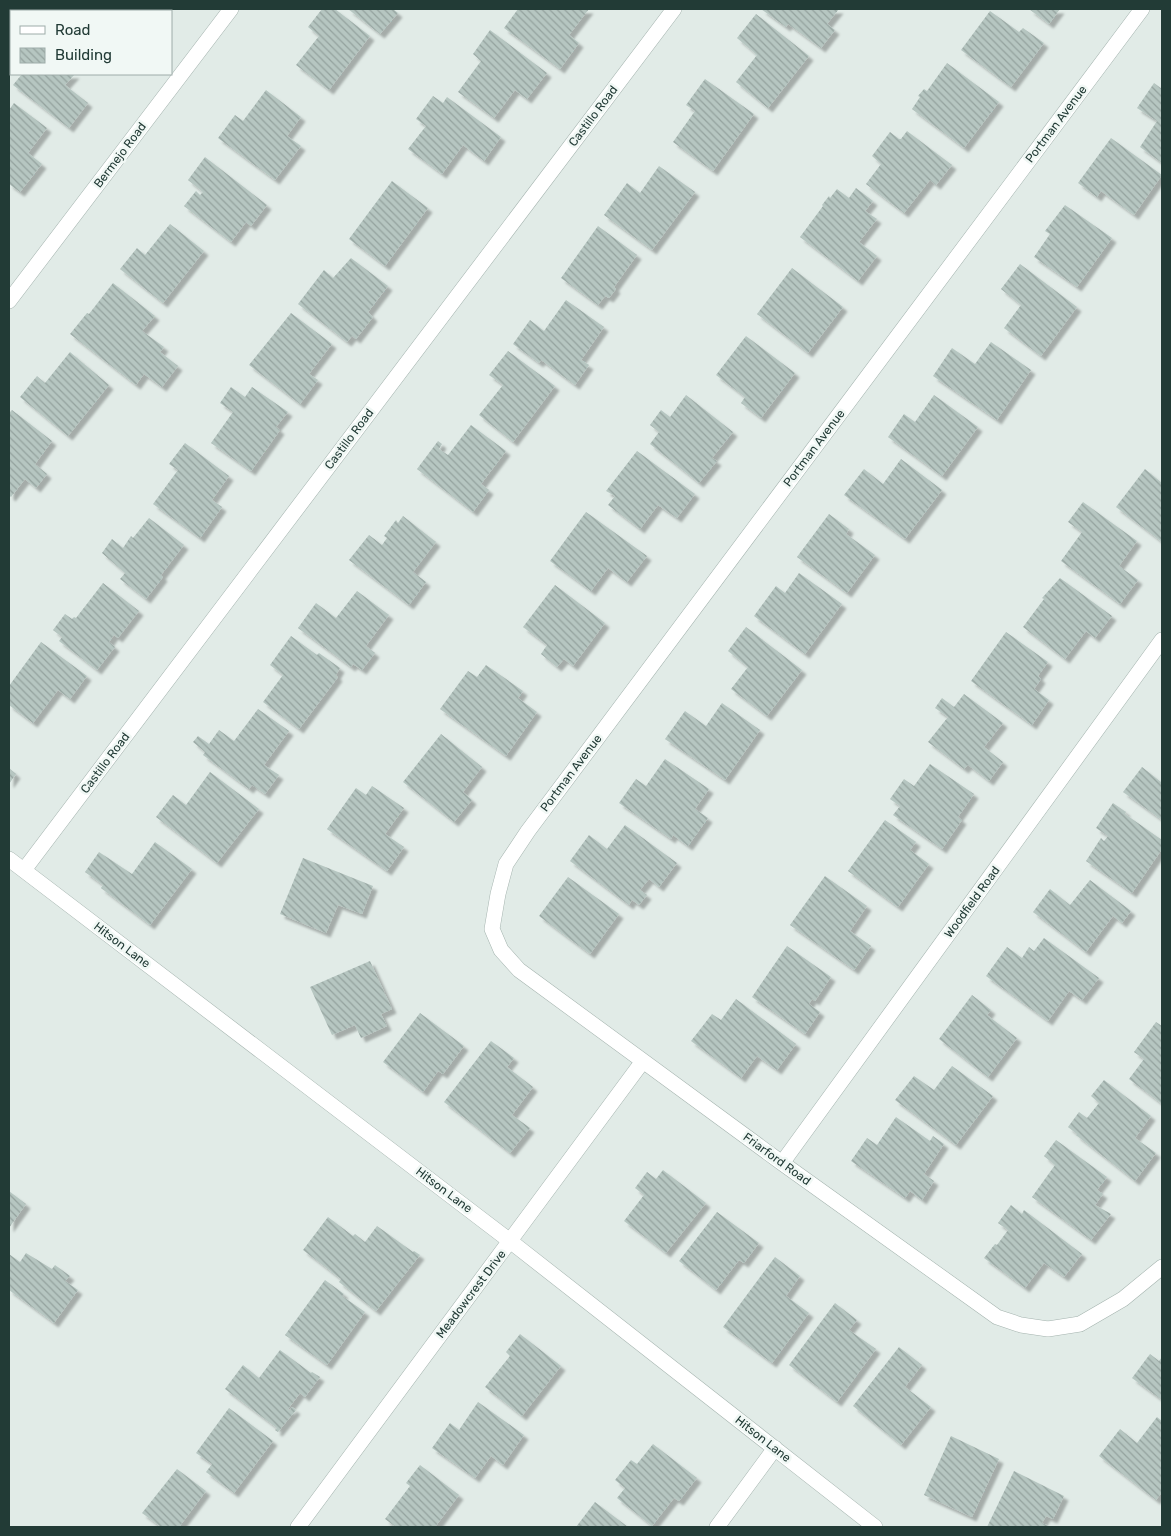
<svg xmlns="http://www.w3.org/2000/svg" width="1171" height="1536" font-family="Rubik,sans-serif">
<defs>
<pattern id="building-back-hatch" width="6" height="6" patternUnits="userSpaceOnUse" patternTransform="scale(1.25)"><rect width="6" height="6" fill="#b6c6c1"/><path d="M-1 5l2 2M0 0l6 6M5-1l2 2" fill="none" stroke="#94a29e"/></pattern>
<filter id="shadow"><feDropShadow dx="4.5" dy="4.5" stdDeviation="1" flood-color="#0004"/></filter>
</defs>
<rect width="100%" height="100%" fill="#e1ebe7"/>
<path fill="url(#building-back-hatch)" filter="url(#shadow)" d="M82,9H148L146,11H80Z
M322,9H335L370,36L329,90L296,65L319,36L308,27Z
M348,9H393L398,13L380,34Z
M518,9H589L569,35L579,43L560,69L504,28Z
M761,9H839L827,24L835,30L821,48L788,24L786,27Z
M1029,9H1060L1049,24Z
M990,11L1019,32L1023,28L1044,43L1011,87L961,50Z
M756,14L809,56L768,108L736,82L757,55L737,38Z
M490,30L547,73L527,99L515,90L494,118L458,92L481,61L473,54Z
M947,63L999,102L964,148L912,109L920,97L918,96L924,89L927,91Z
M22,74H75L65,85L88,103L69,128L13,85Z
M705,79L754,114L713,171L673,142L695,111L686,105Z
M1154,83L1162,89V163L1140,147L1157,121L1137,108Z
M266,90L301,117L287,136L301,146L275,180L218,138L235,115L243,121Z
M433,96L443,103L447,97L501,137L484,161L463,145L442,174L408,149L426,126L416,119Z
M14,103L47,128L28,153L42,164L20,192L9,184V110Z
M907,131L952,165L936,185L930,180L904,213L866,184L881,164L872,156L890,132L899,139H901Z
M1111,138L1162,175L1134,215L1101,191L1097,197L1078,183Z
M205,157L267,205L251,226L246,222L231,242L184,206L196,191L200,195L203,192L188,180Z
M659,166L695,192L652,250L604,215L627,183L640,193Z
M392,181L428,208L385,266L349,239Z
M856,188L873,201L865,211L877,219L859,242L877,256L858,281L800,237L823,206L822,205L829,196L830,198L837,189L849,198Z
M1065,205L1112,238L1077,287L1034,257L1050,234L1045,231Z
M170,224L204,251L163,303L120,269L137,248L145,255Z
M598,226L637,255L614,287L616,289L609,298L605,296L598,305L561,278Z
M351,258L388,286L368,312L373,317L356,339L352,336L347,342L298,304L324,270L333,278Z
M1020,264L1077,307L1041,356L1004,328L1021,305L1001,289Z
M792,268L843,307L808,353L757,314Z
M113,283L155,316L142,331L164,347L160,352L178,366L162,387L144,374L136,385L70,334L87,313L89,314Z
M566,300L604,327L581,360L589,365L575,385L541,360L539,363L513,344L530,320L544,331Z
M291,313L332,344L309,374L318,380L300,404L249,365Z
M746,336L795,373L761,418L741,403L745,397L716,375Z
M991,342L1031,370L997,420L933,376L952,348L975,364Z
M508,351L555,386L513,442L479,415L503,385L489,375Z
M70,352L109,385L68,436L20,397L37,376L45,383Z
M231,387L245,397L252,387L288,412L276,427L280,430L251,471L211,443L233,412L220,403Z
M686,395L733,432L712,458L717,461L699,483L650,444L659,432L650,425L661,410L670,417Z
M934,395L978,427L942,476L888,437L904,414L915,422Z
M12,410L52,441L35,464L47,474L36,488L25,479L11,497L9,495V413Z
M471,425L506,451L481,484L489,490L473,512L417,469L438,441L442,444L439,449L448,455Z
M185,443L229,476L212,500L222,507L200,538L153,504L178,470L169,464Z
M637,451L695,494L677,518L658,505L640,529L608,505L615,496L606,491Z
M901,459L942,490L905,539L844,495L864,469L883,484Z
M1145,469L1162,483V542L1116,507Z
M1083,502L1137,541L1119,566L1138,580L1120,604L1061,561L1082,532L1068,522Z
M586,512L647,556L627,582L608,568L591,591L550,561Z
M829,514L849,529L846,534L875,555L847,593L797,557Z
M403,516L436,542L413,572L426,582L409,605L349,560L369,535L382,545L387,538L384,536L396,520L398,523Z
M149,518L184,545L161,575L163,577L146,599L120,579L125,573L102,553L112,539L123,548L131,536L133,538Z
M799,573L842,604L805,654L754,616L776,586L785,593Z
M1060,578L1112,616L1095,638L1086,631L1065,659L1023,627L1044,599L1042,598Z
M103,583L139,611L118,638L114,635L109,642L115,647L97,670L59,641L62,637L53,630L65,614L72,619L74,617L76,618Z
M555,585L605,623L573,666L564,659L557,667L541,654L547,645L523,627Z
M357,591L389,615L366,646L375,653L362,670L353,664L351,667L298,628L316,603L336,618Z
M746,627L802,670L767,716L731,689L748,667L728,651Z
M1006,632L1048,662L1038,676L1041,679L1034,689L1049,700L1032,725L971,681Z
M291,636L317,655L319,653L340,668L336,675L338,677L299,729L263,702L283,675L270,665Z
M41,642L87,676L70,699L58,690L33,723L9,705V686Z
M486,665L523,691L518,698L537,712L506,756L440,709L468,671L477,677Z
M964,694L1003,723L984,747L1003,762L989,781L968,765L964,769L928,742L948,717L935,708L942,698L954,707Z
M722,703L760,730L725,780L665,739L685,711L706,726Z
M258,709L289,731L264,765L279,775L265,794L252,785L249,789L203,755L205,752L193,742L198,736L209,744L219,730L234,741Z
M441,734L482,767L463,792L472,800L454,822L403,782Z
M665,759L709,789L695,809L708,818L688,846L673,835L671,839L619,803L636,779L646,786Z
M930,764L974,794L958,817L962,820L942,849L893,815L900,806L890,799L904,779L914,786Z
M1142,767L1161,782L1162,780V820L1123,792Z
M9,768L16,774L9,784Z
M210,772L259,809L217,863L156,817L173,795L186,805Z
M372,786L404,808L385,834L404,847L387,871L327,829L356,788L366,795Z
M1113,803L1126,812L1125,814L1162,840V849L1132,893L1086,861L1101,838L1104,841L1108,836L1096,828Z
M885,820L916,842L910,850L929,864L898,907L848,871Z
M625,825L677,863L659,887L649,879L640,890L647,895L639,905L632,900L629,905L570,861L589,835L607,849Z
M155,842L192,869L150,925L101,888L103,885L85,872L99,852L132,874Z
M303,858L373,886L362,914L338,905L326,933L280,914Z
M825,876L867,906L850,931L871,946L854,970L790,925Z
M568,877L619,914L590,954L539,916Z
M1090,880L1131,911L1122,923L1113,916L1086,952L1033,912L1050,889L1070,905Z
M1044,938L1099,978L1082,1000L1069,991L1048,1021L986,976L1007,947L1022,958L1029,947L1034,951Z
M787,946L831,977L815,1001L812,999L809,1004L820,1012L805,1034L752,997Z
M370,961L392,1009L381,1014L387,1026L361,1038L355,1025L332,1035L310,987Z
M972,995L991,1010L987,1015L1017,1038L988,1077L939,1039Z
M736,999L796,1044L777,1070L757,1056L741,1078L691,1041L712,1014L721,1020Z
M420,1013L464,1046L443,1074L438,1071L423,1092L383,1062Z
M1156,1022L1162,1026V1104L1129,1079L1144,1059L1134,1052Z
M491,1041L514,1058L507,1067L533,1087L512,1115L530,1128L510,1153L444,1102Z
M952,1066L993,1096L956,1145L895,1100L914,1076L934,1090Z
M1104,1080L1151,1116L1135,1138L1156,1153L1135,1181L1076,1135L1077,1134L1068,1127L1079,1112L1087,1118L1099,1103L1091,1096Z
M896,1117L930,1141L933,1136L944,1144L924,1174L934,1181L922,1200L910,1191L905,1198L851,1161L867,1138L877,1145Z
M1056,1140L1107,1177L1097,1190L1103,1194L1095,1205L1111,1214L1091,1240L1032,1197L1055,1165L1044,1156Z
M663,1170L706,1203L666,1253L624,1221L644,1195L635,1188L647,1172L656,1179Z
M9,1191L26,1204L9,1228Z
M1011,1205L1022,1214L1024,1210L1082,1254L1064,1277L1044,1263L1025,1288L984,1258L995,1244L997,1245L1008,1230L998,1223Z
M717,1212L759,1243L744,1263L739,1260L716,1290L679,1261Z
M328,1217L353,1236L355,1234L365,1242L377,1226L413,1252L414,1251L420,1255L376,1311L339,1282L341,1279L303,1250Z
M26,1253L52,1269L55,1265L70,1276L65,1281L78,1290L54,1323L9,1290V1254L20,1262Z
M775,1257L800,1276L786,1296L809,1313L772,1363L723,1327Z
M325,1280L344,1294L342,1296L365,1312L327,1365L285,1335Z
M835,1303L857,1320L849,1330L876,1349L837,1402L789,1365Z
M520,1334L561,1366L522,1416L485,1387L510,1356L506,1352Z
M899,1347L922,1365L905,1387L931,1407L901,1445L853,1406Z
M280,1350L311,1373L312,1372L320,1377L305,1397L300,1393L288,1409L290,1410L292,1407L296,1410L278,1432L275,1430L277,1428L225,1389L243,1365L259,1378Z
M1150,1354L1159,1361L1162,1357V1400L1132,1378Z
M478,1402L524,1435L503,1465L491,1456L475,1478L432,1448L450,1423L459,1430Z
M229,1408L273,1441L234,1493L206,1472L212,1464L196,1453Z
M1157,1417L1162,1421V1492L1156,1500L1099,1456L1120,1429L1137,1443Z
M951,1436L999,1459L972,1517L924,1495Z
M653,1444L697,1478L679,1501L674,1498L652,1526L617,1498L625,1488L615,1480L631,1460L637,1464Z
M420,1465L459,1495L435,1527H396L385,1519L410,1486L406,1483Z
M177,1469L206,1491L179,1527H161L142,1513Z
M1014,1471L1064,1496L1053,1519L1046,1516L1042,1523L1051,1527H987Z
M595,1502L628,1527H576Z"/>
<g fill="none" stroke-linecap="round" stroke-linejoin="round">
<defs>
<path id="minor" d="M1142,9L528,831L506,864L498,894L492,929L501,950L519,970L782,1163L997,1317L1021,1325L1048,1329L1080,1324L1123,1299L1162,1267
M9,301L231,9
M9,859L510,1241L875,1527
M24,870L674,9
M782,1163L1162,640
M298,1527L643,1061
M717,1527L775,1448"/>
</defs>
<use href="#minor" stroke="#a4b3ae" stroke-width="16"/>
<use href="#minor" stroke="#fff" stroke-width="15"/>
</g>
<g text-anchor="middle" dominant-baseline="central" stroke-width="5" stroke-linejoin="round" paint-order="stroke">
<g font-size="12" fill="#223b36" stroke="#f1f8f5">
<text transform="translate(593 116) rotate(-53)">Castillo Road</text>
<text transform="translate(1056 124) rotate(-53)">Portman Avenue</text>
<text transform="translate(120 155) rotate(-53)">Bermejo Road</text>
<text transform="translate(349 439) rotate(-53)">Castillo Road</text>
<text transform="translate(814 448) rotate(-53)">Portman Avenue</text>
<text transform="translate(105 763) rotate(-53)">Castillo Road</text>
<text transform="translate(571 773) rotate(-53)">Portman Avenue</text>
<text transform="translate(972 902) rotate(-54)">Woodfield Road</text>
<text transform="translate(122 945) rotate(37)">Hitson Lane</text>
<text transform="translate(777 1159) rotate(36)">Friarford Road</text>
<text transform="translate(444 1190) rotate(37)">Hitson Lane</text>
<text transform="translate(471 1294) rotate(-53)">Meadowcrest Drive</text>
<text transform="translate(763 1439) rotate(38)">Hitson Lane</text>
</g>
</g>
<rect width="1171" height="1536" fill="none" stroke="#223b36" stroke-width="20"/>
<rect x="10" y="10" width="162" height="65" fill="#f1f8f5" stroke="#9eaca9"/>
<rect x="20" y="26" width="25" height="8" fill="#ffffff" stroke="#9eaca9"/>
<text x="55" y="35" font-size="15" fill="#223b36">Road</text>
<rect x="20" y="48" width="25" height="15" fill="url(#building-back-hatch)" stroke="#9eaca9"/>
<text x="55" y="60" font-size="15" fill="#223b36">Building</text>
</svg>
